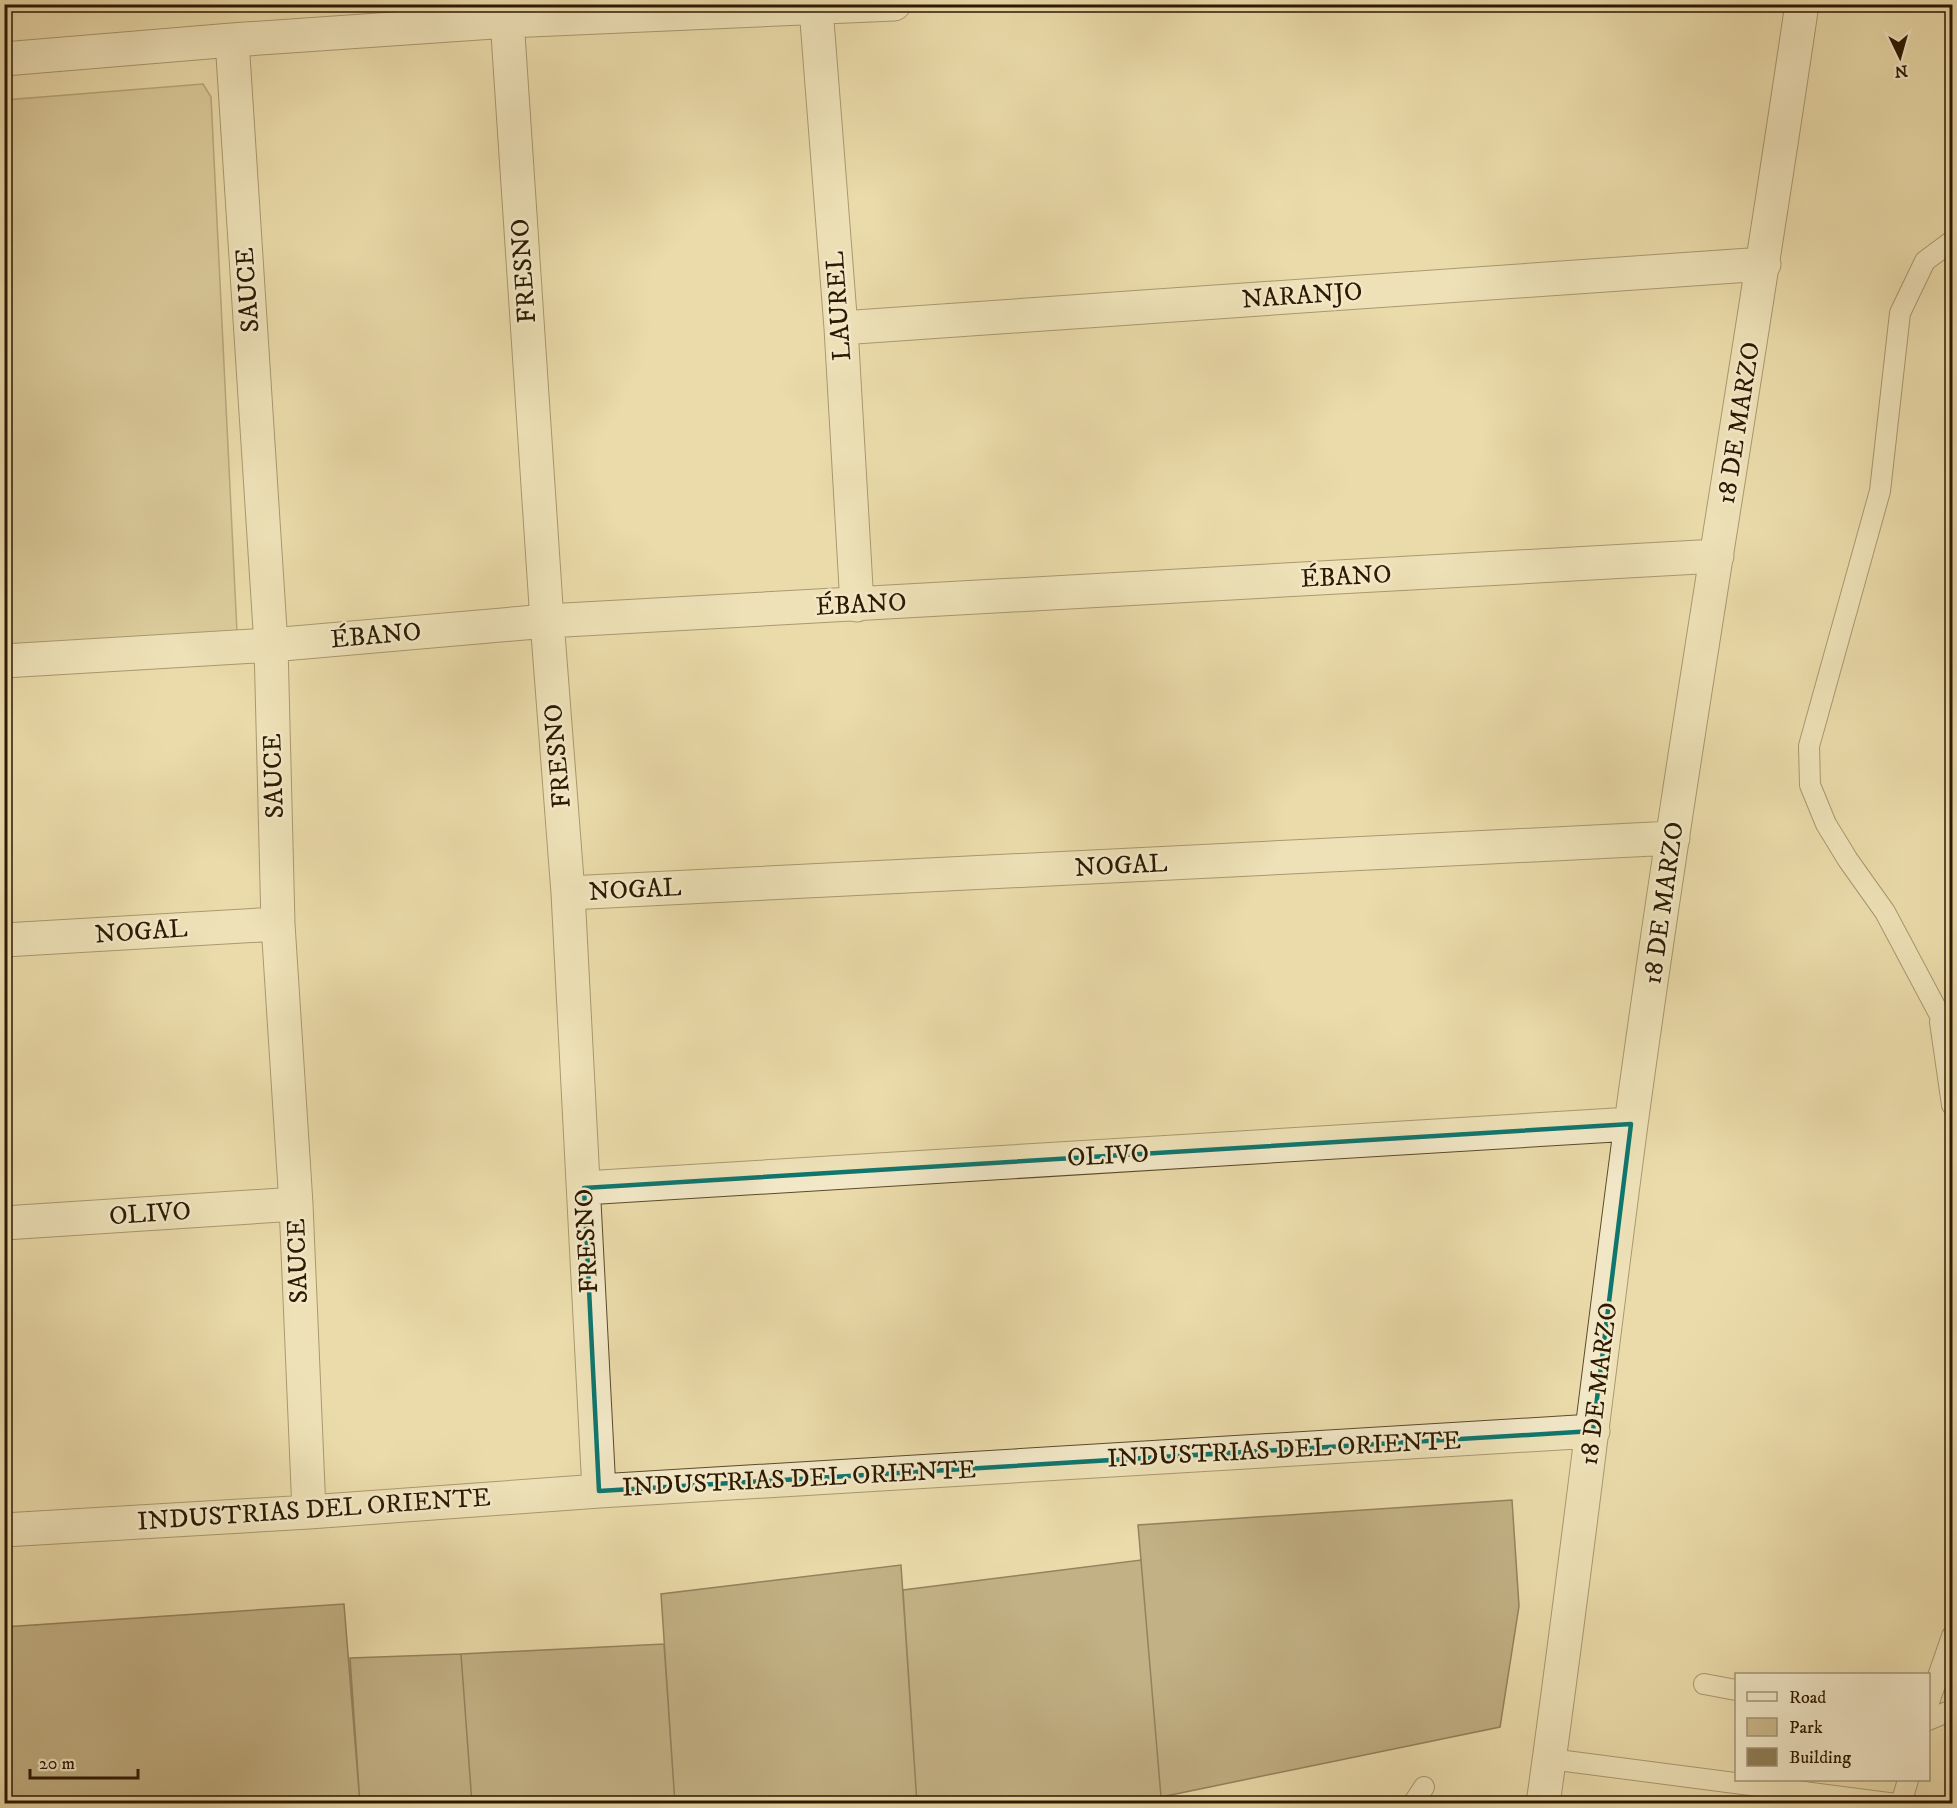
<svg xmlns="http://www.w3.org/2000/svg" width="1957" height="1808" font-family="'IM FELL DW Pica',serif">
<rect width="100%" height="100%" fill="#ebdbaa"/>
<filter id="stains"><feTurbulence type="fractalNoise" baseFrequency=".00333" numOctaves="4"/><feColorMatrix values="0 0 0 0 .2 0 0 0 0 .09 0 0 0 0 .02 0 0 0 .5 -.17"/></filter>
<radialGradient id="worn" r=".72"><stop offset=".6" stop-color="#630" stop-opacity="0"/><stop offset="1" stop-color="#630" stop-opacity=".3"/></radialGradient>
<path fill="#cbba8d" stroke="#7c6a46" stroke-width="1.5" d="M203,84L211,97L237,632L5,656V100Z"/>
<path fill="#907e58" stroke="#2d1900" stroke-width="1.5" d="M1512,1500L1519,1606L1500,1727L1161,1797L1138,1525Z
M1141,1560L1161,1797L1135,1804H917L903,1590Z
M901,1565L917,1804H675L661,1594Z
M344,1604L360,1804H4V1627Z
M664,1644L675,1804H472L461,1654Z
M461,1654L472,1804H360L350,1658Z"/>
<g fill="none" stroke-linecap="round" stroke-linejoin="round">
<defs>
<path id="lane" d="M1952,241L1925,261L1900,313L1880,491L1809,746L1810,785L1826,824L1848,860L1885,912L1952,1038
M1940,1022L1952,1105
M1704,1684L1736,1690
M1928,1705L1952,1636
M1928,1720L1952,1710
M1550,1759L1896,1804
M1413,1804L1424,1787
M1901,1804L1908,1780"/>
<path id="street" d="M506,4L547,621L568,893L599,1491
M816,8L841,328L857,605
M232,40L271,645L278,924L296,1204L309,1512
M4,59L232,40L508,21L894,4
M841,328L1764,264
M4,661L271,645L547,621L1717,556
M568,893L1673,838
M4,940L278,924
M584,1188L1631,1124
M4,1223L296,1204
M4,1530L309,1512L599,1491L1593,1431
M1543,1804C1575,1577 1601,1350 1631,1124C1682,750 1747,378 1802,4"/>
</defs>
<use href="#lane" stroke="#5c4a2a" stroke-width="22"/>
<use href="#street" stroke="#5c4a2a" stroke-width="35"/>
<use href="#lane" stroke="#f2e8c8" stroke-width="20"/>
<use href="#street" stroke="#f2e8c8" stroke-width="33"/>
</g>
<path d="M0 0H1957V1808H0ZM1631,1124L1593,1431L599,1491L584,1188Z" fill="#ebdbaa" fill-opacity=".55" fill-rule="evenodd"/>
<path fill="none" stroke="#0f766e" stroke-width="4.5" stroke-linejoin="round" d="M1631,1124L1593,1431L599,1491L584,1188Z"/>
<g text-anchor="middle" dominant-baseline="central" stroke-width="5" stroke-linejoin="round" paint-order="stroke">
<g font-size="26" fill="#2d1900" stroke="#f2e8c8">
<text transform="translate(524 271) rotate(-94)">FRESNO</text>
<text transform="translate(248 290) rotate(-94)">SAUCE</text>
<text transform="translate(1302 296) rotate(-4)">NARANJO</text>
<text transform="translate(839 306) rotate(-94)">LAUREL</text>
<text transform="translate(1739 423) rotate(-81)">18 DE MARZO</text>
<text transform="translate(1346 577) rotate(-3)">ÉBANO</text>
<text transform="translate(861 605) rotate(-3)">ÉBANO</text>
<text transform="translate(376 636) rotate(-5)">ÉBANO</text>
<text transform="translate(558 756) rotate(-95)">FRESNO</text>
<text transform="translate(274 776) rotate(-92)">SAUCE</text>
<text transform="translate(1121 866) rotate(-3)">NOGAL</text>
<text transform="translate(635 890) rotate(-3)">NOGAL</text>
<text transform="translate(1664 903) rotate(-82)">18 DE MARZO</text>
<text transform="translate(141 932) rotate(-4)">NOGAL</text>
<text transform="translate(1108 1156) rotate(-3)">OLIVO</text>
<text transform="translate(150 1214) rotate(-4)">OLIVO</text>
<text transform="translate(587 1241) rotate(-93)">FRESNO</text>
<text transform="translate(298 1261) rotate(-92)">SAUCE</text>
<text transform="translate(1599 1384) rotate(-83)">18 DE MARZO</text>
<text transform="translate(1284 1450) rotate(-3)">INDUSTRIAS DEL ORIENTE</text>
<text transform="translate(799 1479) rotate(-3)">INDUSTRIAS DEL ORIENTE</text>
<text transform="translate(314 1510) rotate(-4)">INDUSTRIAS DEL ORIENTE</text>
</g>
</g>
<rect width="1957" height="1808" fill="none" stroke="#ebdbaa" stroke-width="24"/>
<rect x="6" y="6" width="1945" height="1796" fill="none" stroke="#2d1900" stroke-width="3"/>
<rect x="12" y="12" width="1933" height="1784" fill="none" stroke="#2d1900" stroke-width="1.5"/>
<rect x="1735" y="1673" width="195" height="108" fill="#f2e8c8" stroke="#a39578" stroke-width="1.5"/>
<rect x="1747" y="1692" width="30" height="9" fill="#f2e8c8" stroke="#a39578" stroke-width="1.5"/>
<text x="1789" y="1703" font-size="18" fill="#2d1900">Road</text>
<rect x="1747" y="1718" width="30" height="18" fill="#cbba8d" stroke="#a39578" stroke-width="1.5"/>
<text x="1789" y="1733" font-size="18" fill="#2d1900">Park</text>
<rect x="1747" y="1748" width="30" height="18" fill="#907e58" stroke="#a39578" stroke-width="1.5"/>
<text x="1789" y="1763" font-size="18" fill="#2d1900">Building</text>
<g transform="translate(1900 57) rotate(175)" stroke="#f2e8c8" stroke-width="4.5" paint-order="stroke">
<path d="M0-4.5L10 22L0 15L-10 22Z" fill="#2d1900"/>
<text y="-9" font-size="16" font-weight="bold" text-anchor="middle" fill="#2d1900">N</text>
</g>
<path d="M30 1769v9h108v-9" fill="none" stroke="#2d1900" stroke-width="3"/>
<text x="39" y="1769" font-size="18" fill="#2d1900" stroke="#f2e8c8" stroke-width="4.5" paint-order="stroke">20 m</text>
<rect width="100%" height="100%" filter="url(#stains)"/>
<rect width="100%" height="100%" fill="url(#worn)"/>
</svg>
